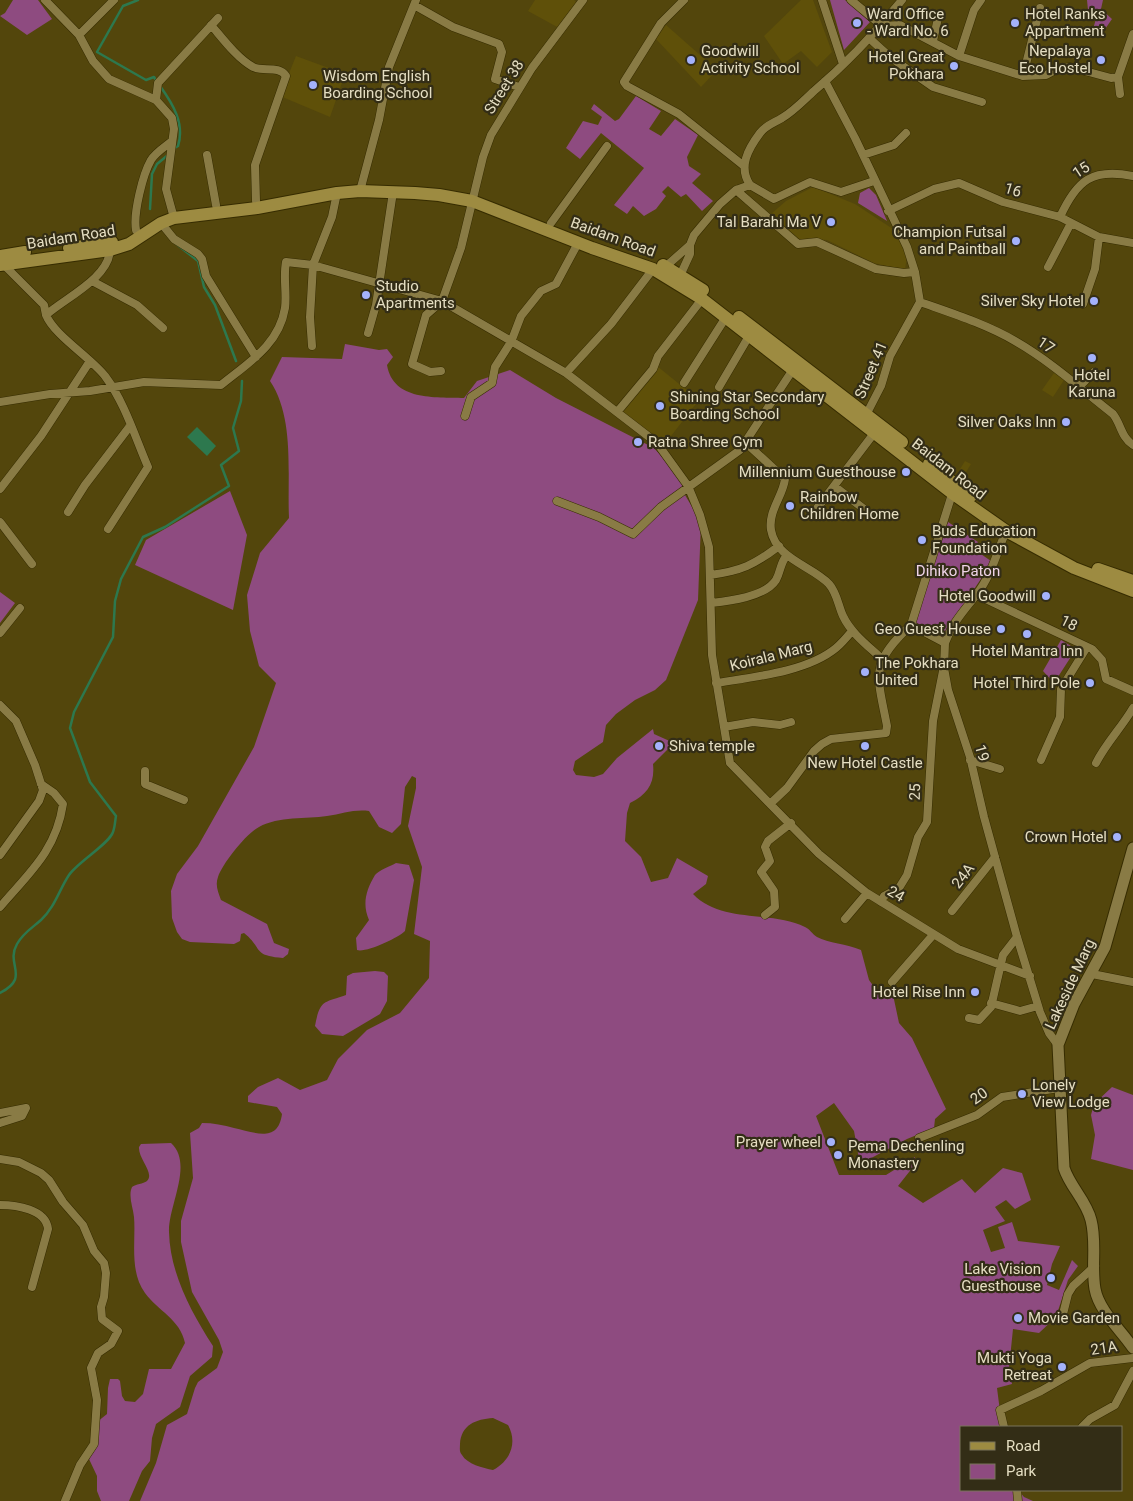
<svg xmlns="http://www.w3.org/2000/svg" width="1133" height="1501" font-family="Roboto,sans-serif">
<rect width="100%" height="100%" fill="#53460c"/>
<path fill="#5f5009" d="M535,0H574L577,3L559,28L528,11Z
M801,0H813L832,52L817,67L801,51L783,64L764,36Z
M666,25L717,70L701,87L656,39Z
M296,56L345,74L330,117L280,96Z
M813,187L855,204L896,231L907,254L905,270L874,263L827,240L812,239L801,243L771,214L786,201Z
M657,366L699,400L664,445L620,412Z
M1054,373L1064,380L1053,397L1042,390Z
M965,461L971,464L963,477L957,474Z"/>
<path fill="#8e4b80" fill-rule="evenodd" d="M13,0H38L52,19L27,35L0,16L5,13Z
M830,0H845L870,22L844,50Z
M1087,0H1103L1101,9L1112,19L1103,32L1092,33L1097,15L1088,10Z
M636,96L661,111L649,129L661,136L675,119L698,135L687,157L689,166L701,174L692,183L713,201L702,211L686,194L681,197L668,186L662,192L666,196L656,209L644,216L633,206L627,214L614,205L644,168L601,133L580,159L566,148L583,121L598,125L602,117L591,109L594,104L615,121L619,119Z
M869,188L876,195L887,221L858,203L860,193Z
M345,344L379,350L387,349L393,357L387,365C393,401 435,397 464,398L477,381L510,370L556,398L654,448L680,477L685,495L701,522L698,600L666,680L655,690L635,700L616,714L606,725L603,742L575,761L573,770L576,775L594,777L603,774L617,758L653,729L654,734L674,743L653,764C655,783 648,794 630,803L627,813L625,841L641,857L651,882L668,878L677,858L708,876L706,884L693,894C722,924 771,910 805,927C810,929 812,934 817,937C828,943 847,944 861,950L869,980L877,991L892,990L899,1023L912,1038L946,1109L935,1119L934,1128L907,1139L860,1164L854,1131L834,1103L816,1116L839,1175H886L915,1157L913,1167L898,1186L923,1203L962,1179L975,1193L1003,1168L1022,1173L1031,1200L1015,1209L1006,1200L995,1207L1005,1221L983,1230L991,1252L1005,1248L998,1227L1012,1222L1018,1241L1060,1246L1052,1264L1047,1285L1059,1290L1072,1260L1078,1266L1068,1280L1056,1317L1039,1333L1013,1329L1009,1368L1012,1384L997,1388L1002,1427H962V1490H1018L1024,1497L1033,1501H140L156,1463L167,1425L187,1414L195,1388L198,1382L217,1368L223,1352L219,1340L192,1292L181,1242V1221L193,1178L190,1133L199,1128L202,1123C213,1123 224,1125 234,1128C254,1132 278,1144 282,1114L277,1107L248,1102V1096L258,1087L278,1078L300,1090L327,1080L338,1059L367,1030L400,1013L429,978L430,941L414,934L422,867L408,826L416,788V778L412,776L405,787L401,824L392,833L379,827L369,811C354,809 342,814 327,816C306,819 279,816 259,827C246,834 223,863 218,877C215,885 218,892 221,900L267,924L274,943L289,949L288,954L283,958C251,955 264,949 244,933L241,934L240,941L234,944L190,942L182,939L177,932L172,918L171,891L177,874L198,846L254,747L276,683L259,666L250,631L247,595L260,553L289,518C287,475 295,418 270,381L282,357L342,359ZM493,1418L508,1425C518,1443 510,1461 493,1470C483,1468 467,1464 462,1455C459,1452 460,1448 460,1444C461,1425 476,1419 493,1418Z
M230,491L247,535L233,610L135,565L146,540Z
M948,522L978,542L975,550L991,561C977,589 957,610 943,638L913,623Z
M0,592L15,603L0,623Z
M1061,640L1076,649L1054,683L1043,671Z
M396,863L409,865L414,880L405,931C398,938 366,953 357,950L356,938L369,920C362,904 366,890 375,875C379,870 391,866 396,863Z
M375,971L384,972L388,976L387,1001L380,1014L343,1036L322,1034L315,1026C320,999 324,1003 346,995L347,976L353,973Z
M1112,1087L1133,1095V1170L1091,1159L1095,1135L1091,1115L1094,1104Z
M171,1143C194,1164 168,1206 169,1232C170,1273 191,1312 213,1346L212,1357L190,1376L180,1407L156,1424L152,1438L150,1461L142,1471L129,1501H101L97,1491V1476L89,1459L97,1422L107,1414L108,1388L110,1379H118L120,1381L122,1396L125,1401L135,1402L143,1394L149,1369H171L185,1343C180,1319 158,1311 145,1293C129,1271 136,1241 134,1217C133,1207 128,1196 132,1187C136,1184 143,1184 147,1181C155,1173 138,1159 139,1147L141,1144Z"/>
<path fill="#2d784e" d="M197,427L216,446L207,456L187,437Z"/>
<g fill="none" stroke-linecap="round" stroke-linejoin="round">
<path stroke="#2d784e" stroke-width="2.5" d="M138,0L123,6L97,52L146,80L154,77L157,82
M160,86C173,104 185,124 178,146L173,149
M150,209L152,174L157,164L168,155
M175,243L198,261L204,287L215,305L236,361
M0,993C31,977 5,965 17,944C23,933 32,928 41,920C55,907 59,890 69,875C78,862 109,844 113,832C115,827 115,821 116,816L90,782L70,728L74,712L113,637L115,601L121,579L143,537L165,527L229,486L221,465L239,451L233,428L241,401L242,381"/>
<defs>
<path id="street" d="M45,0L79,35L93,61L109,79L156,100L172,118L174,129L166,189L174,218
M684,0L661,23L624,82L627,86L679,114L744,166
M822,0L843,64
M851,0L882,26L900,25L959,56L1023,76L1046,75L1057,69L1070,67L1111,78L1118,77
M414,5L453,27L499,44L502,52L495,79L519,87
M211,25C223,39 237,58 253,67C263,72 279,65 286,76L255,165L256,201
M79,35L114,0
M869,38L890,57L933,87L982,102
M933,41L938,18
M959,56L974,10L981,0
M1023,76L1040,8
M825,81L855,138L907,247L915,272L920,302
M1120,94L1118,77L1133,34
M156,100L158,83L218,18
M207,155L216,205
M863,155L894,145L906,133
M750,185L774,199L810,182L841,192L874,181
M736,190L798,244L817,242L876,269L904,273L915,272
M360,191L379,120L389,67L416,0
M888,211L934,189L959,183L1003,202L1060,217L1099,237L1133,243
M1060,217C1077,180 1092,168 1133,176
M161,223L174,239L198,254L202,259L206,276L256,357
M551,223L607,146
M136,230C133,213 143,174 151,160C156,152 165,147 172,141
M3,264L44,305L46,315C65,298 109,278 110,250
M1048,267L1071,223
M664,268L690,245L694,235L720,204L736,190L750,185C738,167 748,149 760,133C766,125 774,123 782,118C794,111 804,100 814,91C846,64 876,32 902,0
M679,278L690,254V245
M92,281L137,305L163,328
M920,302C951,313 986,324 1015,341C1050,361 1081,389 1113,414C1121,424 1121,437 1133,445
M1083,304L1095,269L1099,237
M46,315C54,335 90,357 105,376C125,403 135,437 148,467L108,529
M368,333L376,305L393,192
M312,346L310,317L313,265L442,301L566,373L657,443L688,486L700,515L709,547L712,655L730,763L819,854L867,893L958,949L1030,976
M441,371L430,372L412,364L426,315L442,301L461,248L483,157L491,135L532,68L583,0
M566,373L611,324L653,269
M684,383L726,317
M719,387L749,336
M1079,387L1094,372
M0,402L50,394L90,391L144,382L221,385C248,363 279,345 285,308C287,293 283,277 286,262L313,265L332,217L337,193
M618,411L653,369L658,356L702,299
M465,416L471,397L492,383L495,367L511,342L521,316L541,291L556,284L578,243
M865,417L881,386L890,356L920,302
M746,443L785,479C783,496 768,511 771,530C776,559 812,566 829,584C837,593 838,605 843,616C851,633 867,645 881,658
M834,486L864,509
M0,489L41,436L90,361
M953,491L911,625L945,643L944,668L948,690L970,757L984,817L1017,937L1040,1012L1049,1033L1058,1045
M557,501L599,517L633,534L661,507L740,450L794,368
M815,511L875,432
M68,512L85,485L130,426
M0,522L32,564
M710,575C741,571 754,565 779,546
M977,595L1092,649L1102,660L1106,679L1133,691
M711,603C729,601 765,597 776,580C781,571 780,563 787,555
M0,633L20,608
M945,643C952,623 964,611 976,595C991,577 997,552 1006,531
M716,683C753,677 807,672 836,648C842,643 847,637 852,631
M0,705L16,721L35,765L43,790L39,801L0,855
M724,727L753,722L780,725L791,722
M970,760L1000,769
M1041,760L1060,717L1061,689L1087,647
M1096,763C1106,743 1122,727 1133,708
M145,771V784L184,800
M771,803L787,788L814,751L822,744L831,739L886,733L887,726C877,674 869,664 911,625
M881,902L884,896L899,888L907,875L918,837L927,822L933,721L943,671
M0,907C29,873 56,851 63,804L54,793L41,784
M952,911L995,857
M765,915L775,907L774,891L761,872L770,861L765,847L768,841L791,823
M845,919L867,893
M1092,974L1133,982
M892,982L933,935
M991,1003L1020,1011L1038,1006
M969,1018L979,1020L991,1007L1003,955L1017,937
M0,1113L26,1108L22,1116L0,1123
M919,1138L977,1115L1002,1097L1059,1088
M0,1159L19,1162L41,1173L49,1180L63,1202L83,1225L94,1251L104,1263L106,1273L104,1297L101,1307L102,1319L118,1331L111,1344L98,1353L91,1368L97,1400L94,1444L80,1465L65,1501
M0,1205C16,1205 46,1209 48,1229L32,1287
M1063,1314L1068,1294L1073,1286L1095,1266
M1004,1427L1000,1410L1041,1391L1090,1363L1133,1358
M1082,1427L1090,1419L1115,1405L1133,1371
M1017,1490L1018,1501"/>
<path id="secondary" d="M1133,848L1105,947L1074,1004L1058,1045L1064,1168C1070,1187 1086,1200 1091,1220C1097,1243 1091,1266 1095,1289C1099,1311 1121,1330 1133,1348"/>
<path id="primary" d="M69,248L112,242
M0,256L25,252
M0,265L110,250L129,244L161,223L174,218L257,208L337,193L360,191L415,193L439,195L472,201L592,248L653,269L702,299L952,493L1006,531L1074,568L1133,591
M663,265L703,290
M739,317L902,442
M929,464L971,496
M1098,569L1133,581"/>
</defs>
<use href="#street" stroke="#362c01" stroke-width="9"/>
<use href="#secondary" stroke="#362c01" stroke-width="13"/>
<use href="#primary" stroke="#362c01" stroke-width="14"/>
<use href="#street" stroke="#897b45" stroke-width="8"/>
<use href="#secondary" stroke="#897b45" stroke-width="11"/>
<use href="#primary" stroke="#9d8b41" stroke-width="12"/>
</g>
<g fill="#a4b2fc" stroke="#332d16" stroke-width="2">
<circle cx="857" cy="23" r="5"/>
<circle cx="1015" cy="23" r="5"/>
<circle cx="691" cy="60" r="5"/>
<circle cx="1101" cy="60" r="5"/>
<circle cx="954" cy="66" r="5"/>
<circle cx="313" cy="85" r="5"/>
<circle cx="831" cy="222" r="5"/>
<circle cx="1016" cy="241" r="5"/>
<circle cx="366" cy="295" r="5"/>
<circle cx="1094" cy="301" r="5"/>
<circle cx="1092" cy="358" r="5"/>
<circle cx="660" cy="406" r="5"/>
<circle cx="1066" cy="422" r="5"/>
<circle cx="638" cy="442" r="5"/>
<circle cx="906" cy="472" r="5"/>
<circle cx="790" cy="506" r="5"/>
<circle cx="922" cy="540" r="5"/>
<circle cx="1046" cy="596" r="5"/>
<circle cx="1001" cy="629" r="5"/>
<circle cx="1027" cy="634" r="5"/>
<circle cx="865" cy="672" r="5"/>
<circle cx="1090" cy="683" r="5"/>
<circle cx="659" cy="746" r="5"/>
<circle cx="865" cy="746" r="5"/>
<circle cx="1117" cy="837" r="5"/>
<circle cx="975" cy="992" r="5"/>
<circle cx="1022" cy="1094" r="5"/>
<circle cx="831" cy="1142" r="5"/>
<circle cx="838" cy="1155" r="5"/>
<circle cx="1051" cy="1278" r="5"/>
<circle cx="1018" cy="1318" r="5"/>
<circle cx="1062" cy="1367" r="5"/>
</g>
<g text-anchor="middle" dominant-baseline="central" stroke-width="4.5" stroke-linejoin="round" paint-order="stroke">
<g font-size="15" fill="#e5dec2" stroke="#332d16" text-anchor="end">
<text x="867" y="14" text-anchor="start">Ward Office<tspan x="867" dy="17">- Ward No. 6</tspan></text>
<text x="1025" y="14" text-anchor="start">Hotel Ranks<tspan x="1025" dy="17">Appartment</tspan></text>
<text x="701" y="51" text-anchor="start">Goodwill<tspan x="701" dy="17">Activity School</tspan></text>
<text x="1091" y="51">Nepalaya<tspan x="1091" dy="17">Eco Hostel</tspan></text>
<text x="944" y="57">Hotel Great<tspan x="944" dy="17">Pokhara</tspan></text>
<text x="323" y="76" text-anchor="start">Wisdom English<tspan x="323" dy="17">Boarding School</tspan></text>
<text x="821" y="222">Tal Barahi Ma V</text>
<text x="1006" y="232">Champion Futsal<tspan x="1006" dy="17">and Paintball</tspan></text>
<text x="376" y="286" text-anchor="start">Studio<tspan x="376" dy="17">Apartments</tspan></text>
<text x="1084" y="301">Silver Sky Hotel</text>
<text x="1092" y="375" text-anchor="middle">Hotel<tspan x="1092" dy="17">Karuna</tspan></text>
<text x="670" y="397" text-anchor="start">Shining Star Secondary<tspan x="670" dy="17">Boarding School</tspan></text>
<text x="1056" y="422">Silver Oaks Inn</text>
<text x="648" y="442" text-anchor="start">Ratna Shree Gym</text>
<text x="896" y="472">Millennium Guesthouse</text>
<text x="800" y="497" text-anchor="start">Rainbow<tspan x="800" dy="17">Children Home</tspan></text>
<text x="932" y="531" text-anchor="start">Buds Education<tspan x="932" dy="17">Foundation</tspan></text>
<text x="1036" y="596">Hotel Goodwill</text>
<text x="991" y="629">Geo Guest House</text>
<text x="1027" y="651" text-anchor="middle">Hotel Mantra Inn</text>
<text x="875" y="663" text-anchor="start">The Pokhara<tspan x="875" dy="17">United</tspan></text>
<text x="1080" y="683">Hotel Third Pole</text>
<text x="669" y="746" text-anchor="start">Shiva temple</text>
<text x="865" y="763" text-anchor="middle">New Hotel Castle</text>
<text x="1107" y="837">Crown Hotel</text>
<text x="965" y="992">Hotel Rise Inn</text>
<text x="1032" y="1085" text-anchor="start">Lonely<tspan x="1032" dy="17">View Lodge</tspan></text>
<text x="821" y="1142">Prayer wheel</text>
<text x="848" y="1146" text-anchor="start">Pema Dechenling<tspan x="848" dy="17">Monastery</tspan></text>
<text x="1041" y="1269">Lake Vision<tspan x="1041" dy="17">Guesthouse</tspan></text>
<text x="1028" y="1318" text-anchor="start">Movie Garden</text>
<text x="1052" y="1358">Mukti Yoga<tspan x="1052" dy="17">Retreat</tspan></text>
</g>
<g font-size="15" fill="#e5dec2" stroke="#332d16">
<text transform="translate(504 87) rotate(-58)">Street 38</text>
<text transform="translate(1081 170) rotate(-33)">15</text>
<text transform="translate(1013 190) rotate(17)">16</text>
<text transform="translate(71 237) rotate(-9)">Baidam Road</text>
<text transform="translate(613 237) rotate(20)">Baidam Road</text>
<text transform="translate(1046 345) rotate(34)">17</text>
<text transform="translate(871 370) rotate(-67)">Street 41</text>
<text transform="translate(949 469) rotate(38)">Baidam Road</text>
<text transform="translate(1069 623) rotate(26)">18</text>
<text transform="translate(771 656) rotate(-14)">Koirala Marg</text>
<text transform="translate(982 753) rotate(74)">19</text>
<text transform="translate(915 792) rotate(-89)">25</text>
<text transform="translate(963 876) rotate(-52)">24A</text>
<text transform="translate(896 894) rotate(30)">24</text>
<text transform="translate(1070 984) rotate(-65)">Lakeside Marg</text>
<text transform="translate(979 1096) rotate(-36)">20</text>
<text transform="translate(1104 1348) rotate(-9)">21A</text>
</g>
<g font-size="15" fill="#efd4e8" stroke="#332d16">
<text x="958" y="571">Dihiko Paton</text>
</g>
</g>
<rect x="960" y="1426" width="162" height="65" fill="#332d16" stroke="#7a745b"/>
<rect x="970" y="1442" width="25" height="8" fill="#9d8b41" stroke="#7a745b"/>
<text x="1006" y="1451" font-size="15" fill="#e5dec2">Road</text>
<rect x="970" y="1464" width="25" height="15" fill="#8e4b80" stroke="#7a745b"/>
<text x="1006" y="1476" font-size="15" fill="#e5dec2">Park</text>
</svg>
